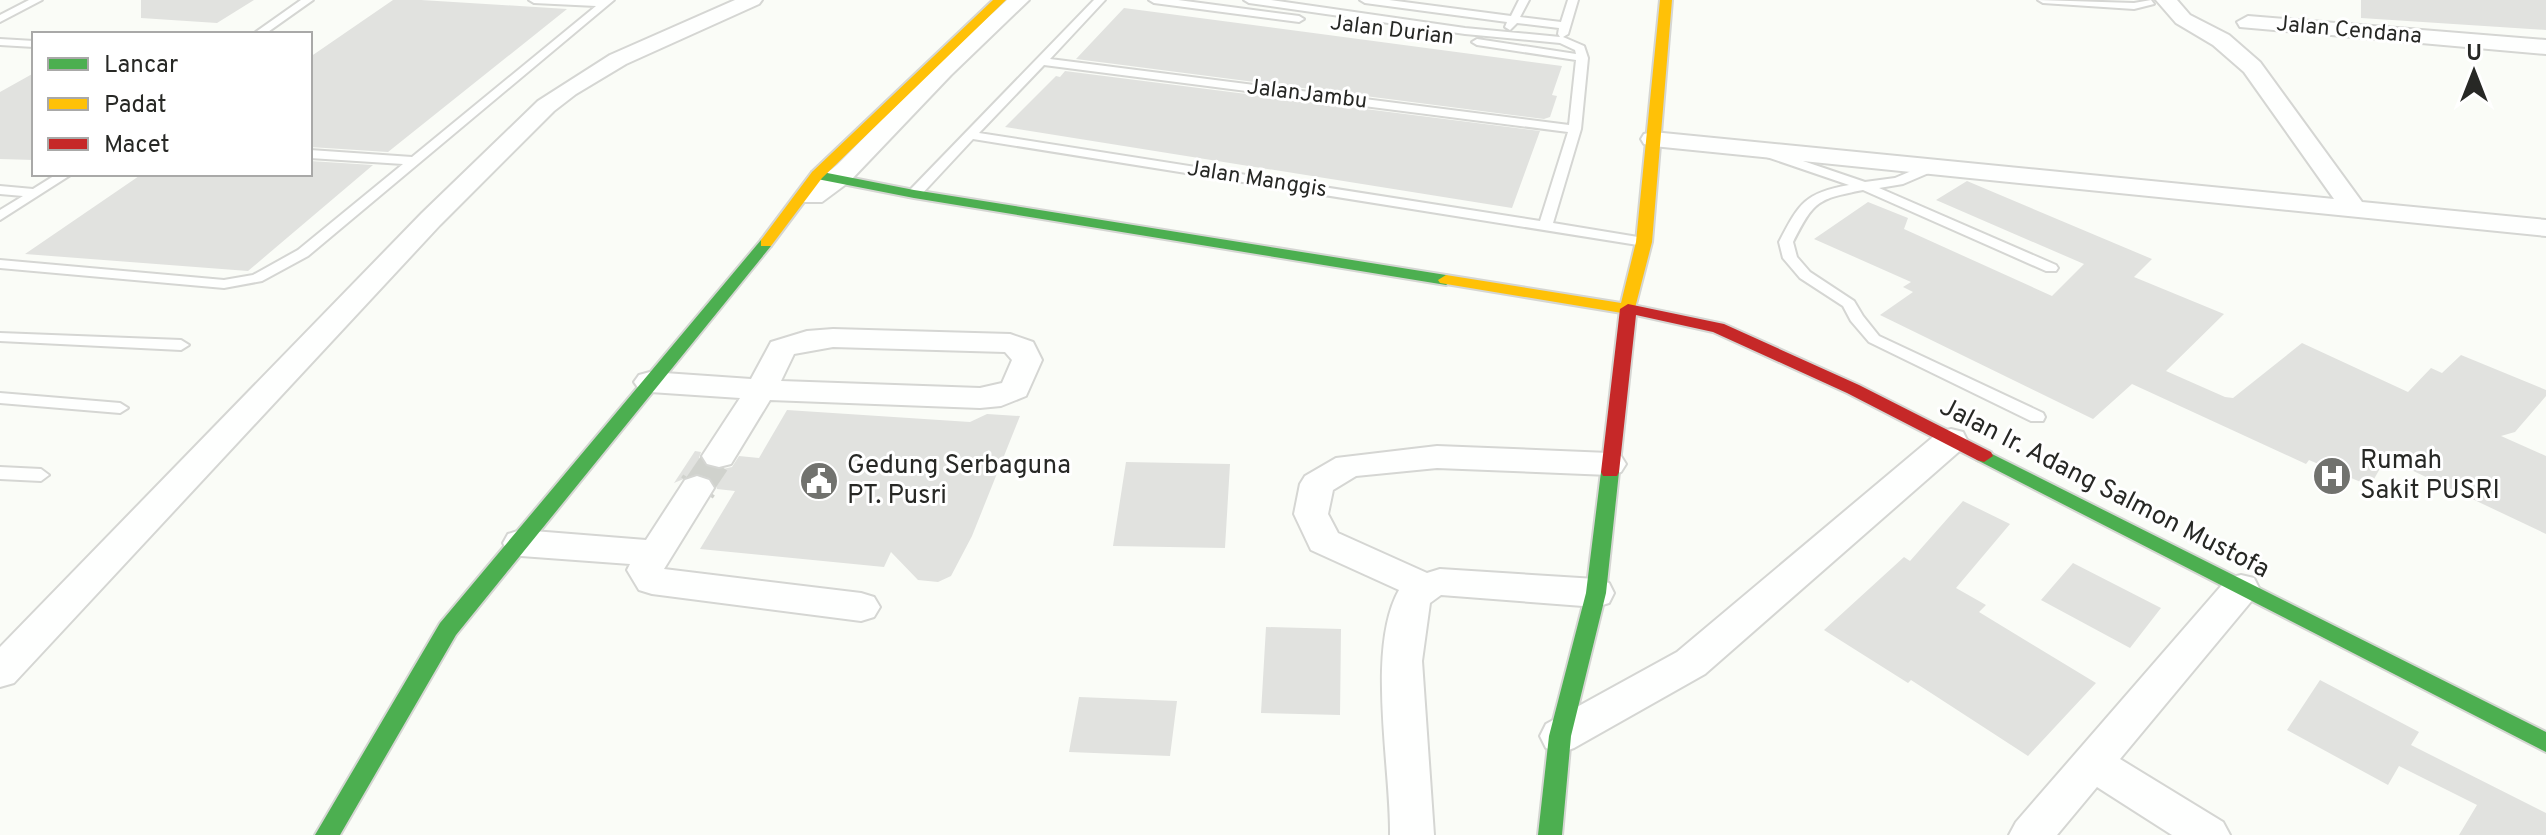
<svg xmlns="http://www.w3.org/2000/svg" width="2546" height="835" font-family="Overpass,sans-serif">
<rect width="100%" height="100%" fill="#fafcf7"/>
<path fill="#e1e2df" d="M141,0H254L217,23L141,18Z
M393,0H421L567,9L388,152L310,147V57Z
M2361,0H2546V30L2361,18Z
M1124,8L1562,66L1552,95L1557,96L1550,117L1544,119L1076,59Z
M1065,71L1540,131L1512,208L1005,127L1056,76L1060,77Z
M34,73V160L0,159V92Z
M310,161L373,165L248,271L25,254L142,174H310Z
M1967,181L2152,259L2134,277L2224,314L2166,371L2225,397L2233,398L2302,343L2408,392L2431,368L2442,373L2461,355L2546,390V396L2515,432L2501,436L2546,456V534L2386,458L2370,486L2309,460L2306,464L2132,384L2093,419L1880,315L1913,292L1903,287L1911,282L1814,239L1868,202L1908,218L1904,229L2052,296L2084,264L1936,200Z
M787,410L970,422L987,414L1020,416L972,536L951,576L938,582L918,580L891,552L884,567L700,549L735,491L717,489L712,478L698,473L674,483L695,451L701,452L699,458L704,466L718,470L732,467L739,456L759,458Z
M1126,462L1230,464L1225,548L1113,546Z
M1963,501L2010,524L1956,588L1986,605L1979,612L2096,683L2028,756L1911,680L1908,683L1824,630L1904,557L1910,561Z
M2073,563L2161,608L2130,648L2041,600Z
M1266,627L1341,629L1340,715L1261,713Z
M2320,680L2419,732L2411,745L2546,813V835H2459L2477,805L2399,766L2388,785L2287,730Z
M1079,697L1177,701L1170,756L1069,752Z"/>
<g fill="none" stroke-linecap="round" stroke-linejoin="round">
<path stroke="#d0d2cd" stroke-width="30" stroke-dasharray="30 15" stroke-linecap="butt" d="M698,487L719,456"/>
<path stroke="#d0d2cd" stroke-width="38" stroke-dasharray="38 19" stroke-linecap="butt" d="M697,488L699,485"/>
<defs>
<path id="lane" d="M29,0H42L0,22V15Z
M301,0H313L265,34H253Z
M529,0H614L308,256L262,281L224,288L0,268V260L224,280L253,275L298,250L403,164L310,158V150L412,157L596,6L534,3Z
M1094,0H1105L1050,59L1569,125L1576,60L1477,45L1472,42L1477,39L1576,54L1575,50L1560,43L1465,34L1249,3L1244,0H1271L1465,28L1560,37L1558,34L1559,28L1517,23L1510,30L1505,27L1507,22L1365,3L1360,0H1389L1511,16L1519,0H1529L1520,17L1561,22L1568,0H1578L1568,34L1563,37L1584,46L1588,58L1581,129L1553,223L1644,238L1651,242L1644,246L973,139L919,197H909V191ZM1044,65L1568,132L1540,221L979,133Z
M1149,0H1178L1299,16L1304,19L1299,22L1154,3Z
M2038,0L2134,3L2151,0L2154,4L2134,9L2043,3Z
M0,39L34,41V47L0,45Z
M1768,149L1865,182L1895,178L1930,163H1938V169L1903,184L1879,188L2056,265L2058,268L2056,271H2046L1863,190C1817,199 1814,201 1793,242L1797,257L1810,272L1854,301L1863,316L1879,336L2043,413L2045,417L2043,421H2031L1869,342L1851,321L1843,306L1800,278L1783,258L1779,242C1799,204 1804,193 1849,185L1764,156V150Z
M57,174H72L0,220V210L23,196L0,194V186L33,189Z
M0,333L181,340L189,345L181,350L0,341Z
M0,393L120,403L128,408L120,413L0,403Z
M0,467L41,469L49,475L41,481L0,479Z"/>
<path id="street" d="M735,0H762L759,4L626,64L576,94L554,111L440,225L14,683L0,687V647L422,213L538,101L610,55Z
M1007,0H1029L951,75L849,182L822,202H804L800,196C810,182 830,173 842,160C896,105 950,52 1007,0Z
M2156,0H2177L2190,15L2229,35L2260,62L2362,202L2546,220V236L1653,146L1644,144L1641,139L1644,134L1653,132L2334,199L2244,72L2213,45L2176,23Z
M2248,16L2546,40V54L2240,27L2237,22Z
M833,329L1010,334L1033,342L1042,360L1026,396L1001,406L980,408L770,400L731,464L719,467L707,464L702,456L740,398L650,392L639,389L634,382L639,375L650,372L751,379L771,342L807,331ZM833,347L1005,352L1012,360L1002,383L980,388L781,381L794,354Z
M1951,429L1963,432L1967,440L1963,448L1705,674L1574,748L1560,753L1546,748L1540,736L1546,724L1677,652L1939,432Z
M1437,446L1609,453L1621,456L1626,464L1621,472L1609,475L1437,468L1356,476L1333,490L1328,514L1338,533L1427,573L1440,569L1596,579L1609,583L1614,593L1609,603L1596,607L1441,595L1430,603L1422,661L1434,835H1390C1391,767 1366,649 1399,590L1311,550L1294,514L1300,484L1305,476L1336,458Z
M697,476L709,480L714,488L664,569L861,593L874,597L880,607L874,617L861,621L652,594L639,590L627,570L630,564L521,556L508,552L503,543L508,534L521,530L646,540L685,480Z
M2241,575L2254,578L2259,588L2254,598L2120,759L2223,822L2230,835H2172L2097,787L2057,835H2009L2016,822L2228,578Z"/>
<path id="fast" d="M817,171L914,190L1446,275L1454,280L1446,285L914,198L812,178V172Z
M766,238L771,240V246L456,635L340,835H315L440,623L761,240Z
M1984,450L2546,732V752L1977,460L1975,456Z
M1610,466L1619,472L1606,593L1571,736L1562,835H1538L1549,736L1586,593L1601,472Z"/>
<path id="slow" d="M993,0H1006L822,178L771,246H761V240L812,172Z
M1660,0H1672L1652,242L1634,312L1628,314L1440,283L1438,280L1446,275L1621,303L1636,242Z"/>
<path id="jam" d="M1628,304L1724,324L1859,385L1991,452L1993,456L1984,462L1977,460L1847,393L1713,332L1636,315L1619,472L1617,476H1603L1601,472L1620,309Z"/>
</defs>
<use href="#lane" stroke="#d5d6d3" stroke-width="4"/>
<use href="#street" stroke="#d5d6d3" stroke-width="4"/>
<use href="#fast" stroke="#d5d6d3" stroke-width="4"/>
<use href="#slow" stroke="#d5d6d3" stroke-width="4"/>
<use href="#jam" stroke="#d5d6d3" stroke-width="4"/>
<use href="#lane" fill="#fefffe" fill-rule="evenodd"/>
<use href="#street" fill="#fefffe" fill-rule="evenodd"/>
<use href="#fast" fill="#4caf50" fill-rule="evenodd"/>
<use href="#slow" fill="#ffc107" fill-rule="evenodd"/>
<use href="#jam" fill="#c62828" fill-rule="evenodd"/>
</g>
<defs>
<symbol id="hospital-disc" viewBox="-11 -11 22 22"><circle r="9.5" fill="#71726e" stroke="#fff"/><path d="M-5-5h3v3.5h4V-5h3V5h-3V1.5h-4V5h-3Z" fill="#fff"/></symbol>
<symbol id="civic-disc" viewBox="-11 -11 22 22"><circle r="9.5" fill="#71726e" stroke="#fff"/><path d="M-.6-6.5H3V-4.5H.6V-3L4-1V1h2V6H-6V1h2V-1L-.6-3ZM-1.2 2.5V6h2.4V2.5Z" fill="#fff"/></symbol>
</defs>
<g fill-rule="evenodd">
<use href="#hospital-disc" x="2310" y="454" width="44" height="44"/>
<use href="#civic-disc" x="797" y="459" width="44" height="44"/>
</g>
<g text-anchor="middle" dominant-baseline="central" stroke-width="6" stroke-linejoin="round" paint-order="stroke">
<g font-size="22" fill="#272825" stroke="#fff">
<text transform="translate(1392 31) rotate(7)">Jalan Durian</text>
<text transform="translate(2349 31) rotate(5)">Jalan Cendana</text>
<text transform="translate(1307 95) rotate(7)">JalanJambu</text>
<text transform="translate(1257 180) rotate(9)">Jalan Manggis</text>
</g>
<g font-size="26" fill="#272825" stroke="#fff" text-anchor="start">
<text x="2360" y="461">Rumah<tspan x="2360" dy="30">Sakit PUSRI</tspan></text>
<text x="847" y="466">Gedung Serbaguna<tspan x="847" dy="30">PT. Pusri</tspan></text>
</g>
<g font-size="26" fill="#272825" stroke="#fff">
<text transform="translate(2104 489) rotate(27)">Jalan Ir. Adang Salmon Mustofa</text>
</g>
</g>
<rect x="32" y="32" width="280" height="144" fill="#ffffff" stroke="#a9a9a8" stroke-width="2"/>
<rect x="48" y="58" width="40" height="12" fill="#4caf50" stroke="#a9a9a8" stroke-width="2"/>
<text x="104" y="72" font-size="24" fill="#272825">Lancar</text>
<rect x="48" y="98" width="40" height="12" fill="#ffc107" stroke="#a9a9a8" stroke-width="2"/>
<text x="104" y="112" font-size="24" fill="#272825">Padat</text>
<rect x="48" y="138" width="40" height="12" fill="#c62828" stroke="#a9a9a8" stroke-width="2"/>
<text x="104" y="152" font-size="24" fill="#272825">Macet</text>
<g transform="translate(2474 72)" stroke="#ffffff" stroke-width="6" paint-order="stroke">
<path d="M0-6L14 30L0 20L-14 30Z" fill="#272825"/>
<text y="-12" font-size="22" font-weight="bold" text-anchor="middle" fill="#272825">U</text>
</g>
</svg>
